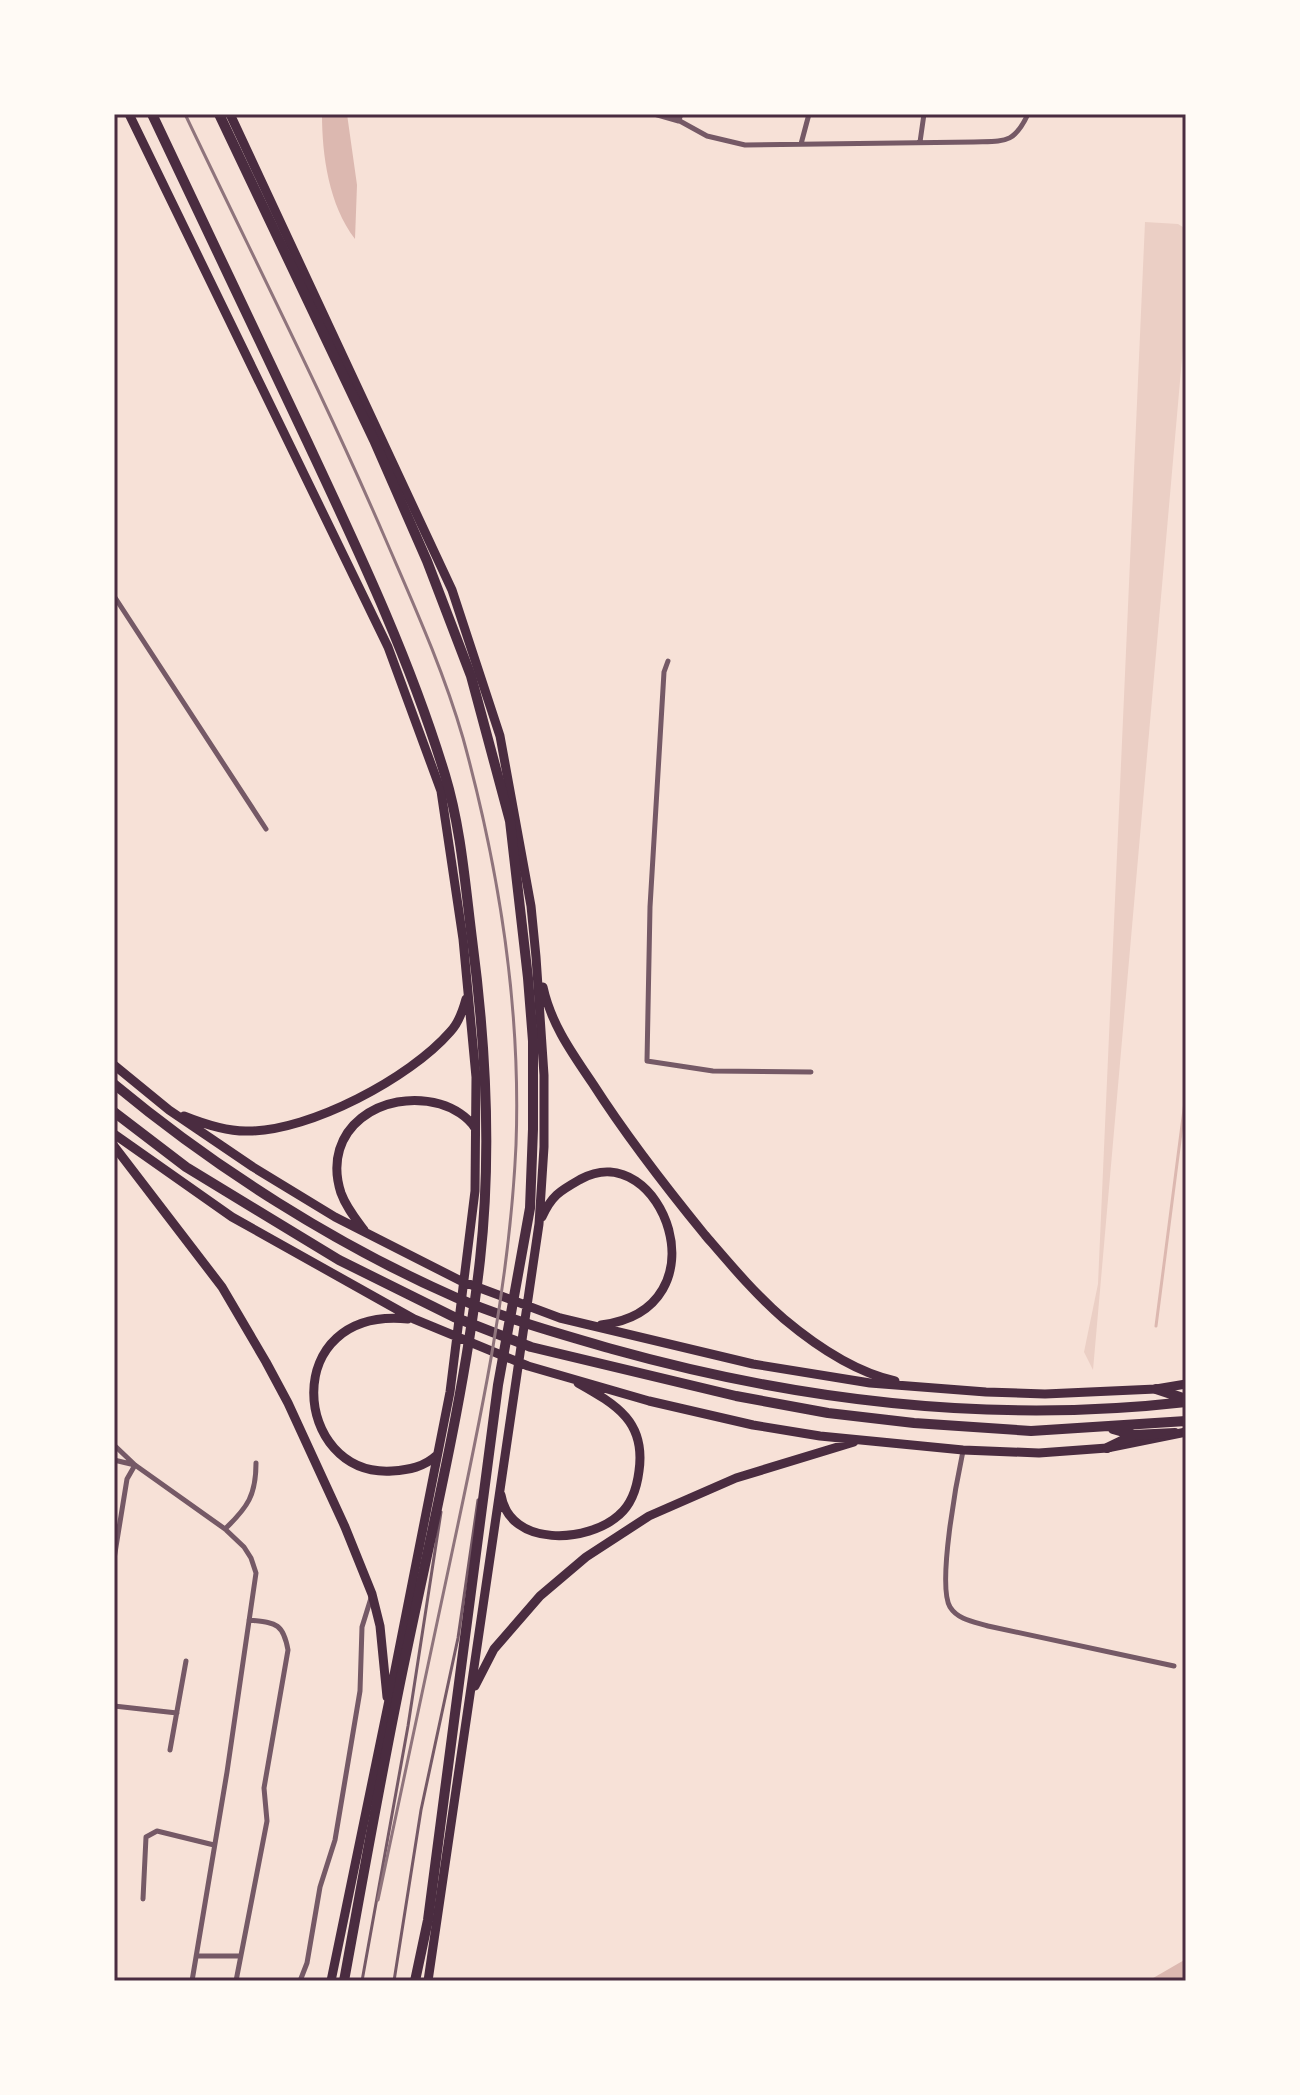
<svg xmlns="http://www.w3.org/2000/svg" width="1300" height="2095" font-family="Mulish,sans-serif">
<rect width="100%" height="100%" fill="#f7e1d7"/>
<path fill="#ebcfc5" d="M1145,222L1178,224L1186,229V313L1093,1370L1084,1352L1098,1284Z"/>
<path fill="#dcb8b0" d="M322,114H347L357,185L355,239C329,205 322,156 322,114Z
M1186,1959V1981H1148Z"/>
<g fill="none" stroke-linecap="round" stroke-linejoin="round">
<path stroke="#dcb8b0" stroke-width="3" d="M1156,1326L1186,1094"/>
<path stroke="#755966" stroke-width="3" d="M362,1981L408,1726L441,1512
M394,1981L421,1810L458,1638L478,1500"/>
<path stroke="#755966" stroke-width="5" d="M678,120L707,136L745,145L974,142C1005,141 1014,144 1028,114
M920,142L924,114
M801,144L809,114
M114,596L266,829
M668,661L664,672L650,907L647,1061L713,1071L811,1072
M114,1445L135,1465L225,1529L244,1547L251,1558L256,1573L227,1772L192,1981
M963,1451C957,1479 937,1585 950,1607C958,1620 975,1622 988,1626L1174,1666
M114,1460L135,1465L127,1479L114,1559
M225,1529C248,1507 256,1495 256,1463
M114,1706L177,1713
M170,1750L186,1661
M143,1899L146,1837L157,1831L214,1845
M197,1956H239
M236,1981L267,1821L264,1788L288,1650C283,1622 275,1623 249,1620
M300,1981L307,1963L320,1887L335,1840L360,1691L362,1627L371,1598"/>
<path stroke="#755966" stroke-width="7" d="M657,114L678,120L680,114"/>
<path stroke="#4a2c40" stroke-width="9" d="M129,114L388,647L441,791L463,939L476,1077L475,1191L450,1392L388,1705L331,1981
M230,114L452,590L500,736L531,906L536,957L544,1075V1147L539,1224L428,1981
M543,987C551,1024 572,1053 593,1084C627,1137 665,1186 705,1235C730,1264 755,1294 784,1319C815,1345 855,1372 895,1381
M114,1065L169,1110L253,1167L335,1217L461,1281L560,1318L753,1364L870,1383L986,1392L1045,1394L1156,1389L1186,1384
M184,1116C204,1124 227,1132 249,1131C310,1131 410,1078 450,1032C458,1024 463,1010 466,999
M114,1134L232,1217L414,1319L528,1366L649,1401L753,1425L820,1436L963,1450L1039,1453L1080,1450L1107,1448L1186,1432
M114,1146L222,1287L266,1362L288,1403L345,1527L372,1594L380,1626L387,1697
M542,1217C552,1195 560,1191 581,1179C661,1135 728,1309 601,1325
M364,1230C355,1218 346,1207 341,1193C320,1128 383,1088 440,1104C454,1108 468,1117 475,1128
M408,1319C278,1306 292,1477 392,1471C409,1470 424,1467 437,1455
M501,1495C510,1548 588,1543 619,1515C632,1504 637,1487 639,1471C646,1422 617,1405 578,1383
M475,1686L494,1649L540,1596L586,1557L649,1516L736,1478L854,1442"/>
<path stroke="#4a2c40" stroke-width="10" d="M152,114C204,223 255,332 307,441C358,550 410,659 445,775C461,828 465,883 472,939C486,1045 492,1153 480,1260C465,1393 433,1524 406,1654C383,1763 364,1872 344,1981
M219,114L374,440L427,561L471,676L510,821L528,978L533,1041V1129L530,1208L498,1385L428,1920L415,1981
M114,1084C215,1168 336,1245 457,1298C507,1319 560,1334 612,1349C798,1401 994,1424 1186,1402
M114,1112L186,1167L339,1260L454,1317L531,1347L736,1396L828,1413L914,1423L1031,1431L1186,1421
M1156,1389L1186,1399
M1113,1429L1134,1435L1175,1433
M1107,1448L1134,1435"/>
<path stroke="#8f747c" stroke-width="3" d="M185,114C252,255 323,394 385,538C413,603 443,669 463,738C499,869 521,1010 516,1145C510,1279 482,1412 454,1543C429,1662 403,1781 378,1900"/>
</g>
<rect width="1300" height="2095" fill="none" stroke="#fffaf5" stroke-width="232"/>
<rect x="116" y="116" width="1068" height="1863" fill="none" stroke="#4a2c40" stroke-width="3"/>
</svg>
